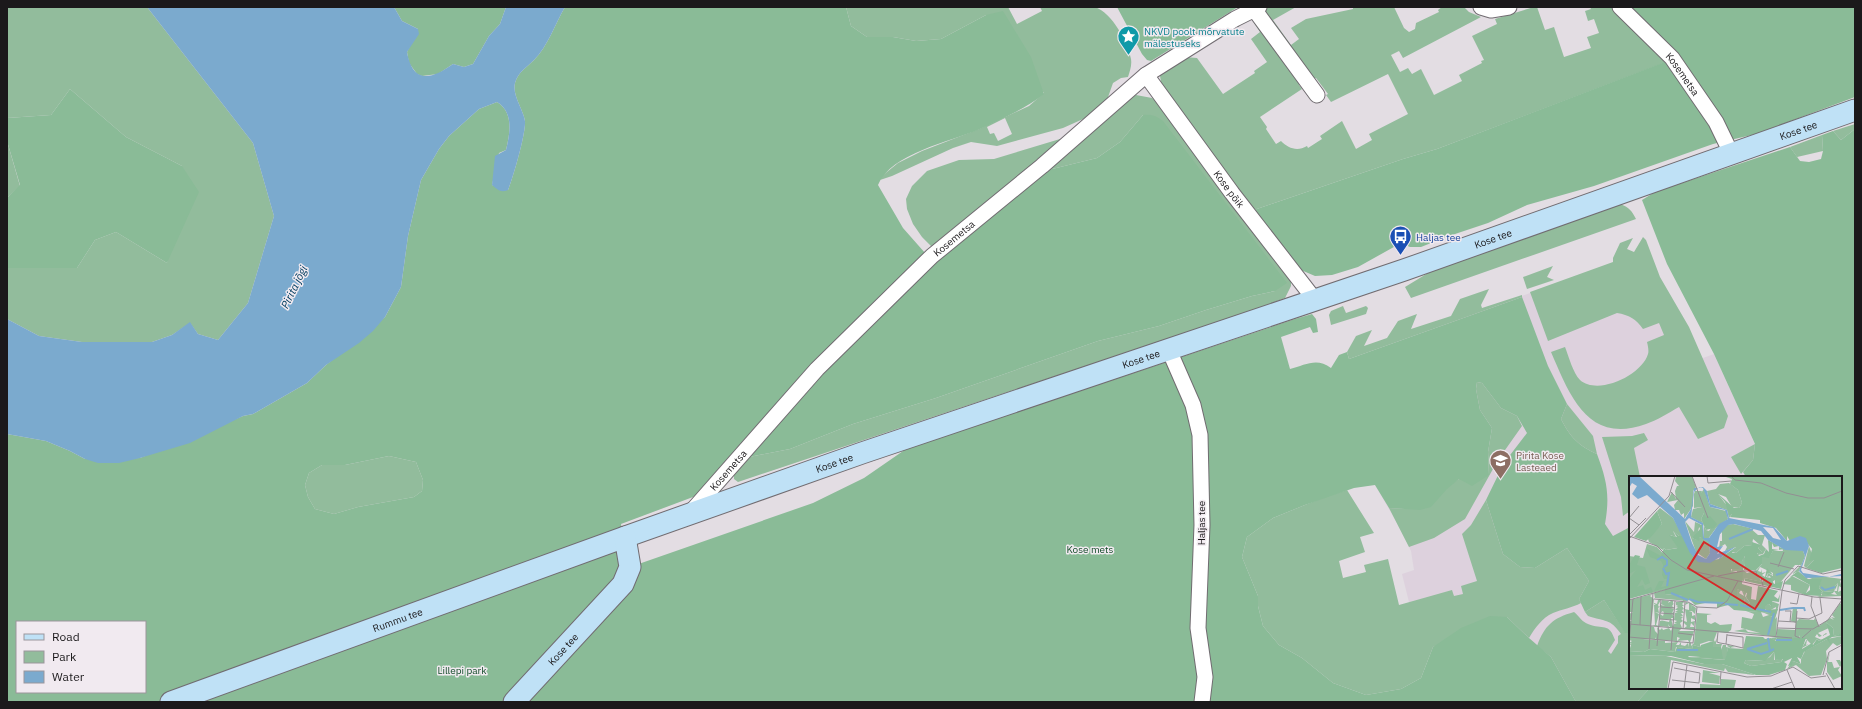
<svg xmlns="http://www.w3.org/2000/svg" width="1862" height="709" font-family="'IBM Plex Sans',sans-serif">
<rect width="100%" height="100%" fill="#e3dde3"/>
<path fill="#ddd1dd" d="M1639,253L1692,362L1714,354L1770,477H1630V688H1733L1704,702H1527L1430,656L1409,602L1402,574L1414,570L1411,551L1397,523L1375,485L1342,362Z"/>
<path fill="#92bc9c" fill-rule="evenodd" d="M7,7H147L253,143L274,216L248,303L218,340L198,334L190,323L172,335L152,342H82L39,336L7,319V264L8,267L77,268L95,240L116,232L167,263L182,166L126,137L70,89L51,115L7,118Z
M846,7H1008L1017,24L1042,11L1040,7C1050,7 1088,5 1095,7C1112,13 1128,42 1131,59C1132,65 1130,71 1128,77L1121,78L1113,83L1107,100L1092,115L1063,128L997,146L971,142L953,148L892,176L880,180L882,176L898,163L922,151L979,129L1029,106L1044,93L986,15L941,39L916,41L893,37H867L851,26ZM1005,118L1012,134L998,141L994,133L990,134L987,127Z
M1266,7H1296L1273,20L1291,45L1299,39L1291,28L1306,19L1353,9V7H1394L1404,28L1409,32L1415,29L1416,23L1439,12L1438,10L1442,7H1464L1469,12L1481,17L1403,58L1399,51L1391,55L1400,72L1408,68L1412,74L1421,69L1434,95L1462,81L1459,75L1482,63L1481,61L1484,60L1472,36L1497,24L1495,19L1534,7H1537L1545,30L1554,27L1564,57L1591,48L1587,37L1599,33L1594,19L1588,21L1585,11L1591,9L1590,7H1613L1669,61L1437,149L1403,159L1251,211L1162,87L1160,76L1161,73L1185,57L1197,58L1223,94L1255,73L1254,71L1267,62L1251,39L1260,32L1252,20H1254L1303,82L1299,85L1302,89L1260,117L1267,127L1266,129L1276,144L1281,141C1288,148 1297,152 1307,146L1308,148L1322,139L1320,136L1342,121L1356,149L1372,140L1369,134L1408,114L1388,74L1331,102L1326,95L1328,94L1316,78L1313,79L1264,14Z
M1136,95L1152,98L1159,104L1291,281V286L1285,298L1256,309L744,480L738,482L734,479V473L744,458L790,449L853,424L936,398L1098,341L1159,326L1206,310L1252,296L1275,291L1143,115L1120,142L1097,158L1044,171L1130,97Z
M1855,124V129L1841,140L1833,131Z
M1822,135L1823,151L1797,157L1790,147Z
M1060,139H1064L935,250L922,237L913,224L907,209L906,199L912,186L927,171L959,160L994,159Z
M7,141L20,186L7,198Z
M1620,204C1629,207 1632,211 1636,219L1411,298L1405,287L1428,273Z
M1643,237L1646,240L1660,277L1689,327L1728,416L1724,428L1698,439L1679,407C1668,413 1658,420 1646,424C1588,445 1570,396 1551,352L1565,347C1569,357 1573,373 1580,380C1598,396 1642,375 1648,354C1649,351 1648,346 1647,342L1664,335L1659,323L1643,329C1636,319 1629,315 1617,313L1548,341L1530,292L1613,262V258L1620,243L1633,238L1627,249L1634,252Z
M1553,266L1547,277L1554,280L1527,289L1523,277Z
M1489,289L1481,305L1482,308L1522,295V297L1349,359L1347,352L1356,336L1372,330L1364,346L1387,338L1398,321L1417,314L1411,329L1451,316L1460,299Z
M1343,306L1346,313L1366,306L1368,308L1366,314L1331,325L1329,315L1331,311Z
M1477,382L1482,383L1501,408L1517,416L1522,426L1498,460L1465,519L1434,538L1409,547L1389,508L1410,509L1459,479L1489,475L1488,452L1492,428L1480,410L1476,389Z
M1567,404L1593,436L1597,454C1579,446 1570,437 1561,419Z
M1644,433L1648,440L1634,448L1640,477H1630V511L1623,516L1621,497L1602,437L1632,436Z
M1755,444L1753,460L1741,474L1731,457Z
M389,456L416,462L423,480L422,491L414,497L358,507L334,514L315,509L308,497L305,485L309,473L322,465H345Z
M1347,490L1374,533L1360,537L1365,552L1339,561L1343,578L1366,572L1364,565L1388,559L1399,605L1452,590L1454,596L1463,594L1461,586L1477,581L1462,534L1471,525L1486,500L1503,554L1520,567L1535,568L1567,548L1589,581L1579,599L1581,603C1572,608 1562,609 1553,613C1542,618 1535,628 1529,638L1507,617L1433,647L1421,678L1401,689L1366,695L1333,683L1302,658L1279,645L1263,626L1258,606V596L1242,557L1247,537L1273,518L1322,498Z
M1604,600L1625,632L1630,633V688H1650L1637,702H1576L1551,657L1537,646C1545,625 1553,618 1574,612C1579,616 1582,622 1588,624C1603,630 1609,622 1615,640L1608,651L1611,654L1618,643V636L1621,634C1610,618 1605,622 1588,616L1585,612Z"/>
<path fill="#8abb97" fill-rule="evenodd" d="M394,7H506L500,24L489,36L473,64L464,67L453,64L438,74L422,76L417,74L409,63L407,52L418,29L402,21Z
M565,7H846L851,26L867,37H893L916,41L941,39L986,15L1003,11L1031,57L1044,94C1025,109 1002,119 980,129C950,142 891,153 878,185L903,228L933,262L1044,171L1097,158L1120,142L1143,115C1153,114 1156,116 1163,121L1287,283L1275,291L1252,296L1206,310L1159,326L1098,341L936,398L853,424L790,449L729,461L704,491L693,497L621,524L630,567L813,503L864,478L906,449L1295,319L1312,314L1316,319L1318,332L1313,333L1310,327L1281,337L1290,369C1305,365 1317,357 1331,368L1339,355L1347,352L1349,359L1522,297L1548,366L1567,404L1561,419C1570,437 1579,446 1597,454C1607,481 1610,495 1605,524L1613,536L1630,527V633H1625L1604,600L1585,612L1579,599L1589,581L1567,548L1535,568L1520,567L1503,554L1486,500L1504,463L1527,433L1517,416L1501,408L1482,383L1477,382L1476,389L1480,410L1492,428L1488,452L1489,475L1472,486L1459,479L1447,489L1431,507L1420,510L1389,508L1375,485L1354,488L1305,505L1273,518L1247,537L1242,557L1258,596V606L1263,626L1279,645L1302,658L1333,683L1366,695L1401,689L1421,678L1433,647L1461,628L1490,616L1507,617L1529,638L1551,657L1576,702H7V434L46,441L70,451L85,459L140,458L243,416L253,414L307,383L326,365L385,317L401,287L408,236L421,180L439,149L449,136L479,109L497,102C514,112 510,134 506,150L499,153L492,185L508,190C513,178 526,133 525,121C523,109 512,95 515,83C518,72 526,68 534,60C548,46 555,24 565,7ZM389,456L416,462L423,480L422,491L414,497L358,507L334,514L315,509L308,497L305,485L309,473L322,465H345ZM17,622H145V692H17Z
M1117,7H1238L1151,61L1147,60L1142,54Z
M1628,7H1855V97L1756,134L1713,144L1594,186L1527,205L1488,223L1446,237L1421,247H1410L1401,243L1358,267L1332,275L1315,276L1301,270L1251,211L1403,159L1437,149L1678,57Z
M70,89L126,137L182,166L199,192L167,263L116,232L95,240L77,268H8L7,198L20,185L7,141V118L51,115Z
M1855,129V702H1637L1650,688H1841V477H1746L1743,472L1753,460L1755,444L1714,354L1667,264L1642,200L1655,192L1790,147L1800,161L1809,162L1821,159L1823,151L1822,135L1833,131L1841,140Z"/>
<path fill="#7baace" d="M147,7H394L402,21L418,29L419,34L407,52C413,85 432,79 453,64L464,67L473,64L489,36L500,24L506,7H565C555,24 548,46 534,60C526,68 518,72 515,83C512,95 523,109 525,121C526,133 513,178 508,190C501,193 498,190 492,185L495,156L506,150C510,134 514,112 497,102L479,109L449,136L439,149L421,180L408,236L401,287L385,317L373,331L359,343L326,365L307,383L253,414L243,416L190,443L140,458L119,463H98L85,459L70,451L46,441L7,434V319L39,336L82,342H152L172,335L190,322L198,334L218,340L248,303L274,216L253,143Z"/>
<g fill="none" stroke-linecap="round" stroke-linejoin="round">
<defs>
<g id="street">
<path d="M1481,7L1491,10L1509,7"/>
<path id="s1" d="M1620,7L1672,58L1716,122L1731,153"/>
<path d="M1254,9L1317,95"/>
<path id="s2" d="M1146,75L1232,193L1315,300"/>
<path d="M1169,350L1193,405L1200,435L1202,525L1198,628L1205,677L1202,702"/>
<path id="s3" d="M691,512L817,369L932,256L1042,166L1146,75L1235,19L1259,7"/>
</g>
<g id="secondary">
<path id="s4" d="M171,702L625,537L862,453L1404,270L1855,110"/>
<path id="s5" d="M514,702L623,584L630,567L625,537"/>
</g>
</defs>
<use href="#street" stroke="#716c71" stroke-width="17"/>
<use href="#secondary" stroke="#716c71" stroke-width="23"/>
<use href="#street" stroke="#fff" stroke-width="15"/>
<use href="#secondary" stroke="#bfe1f6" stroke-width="21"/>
</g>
<defs>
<symbol id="sight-pin" viewBox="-11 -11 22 30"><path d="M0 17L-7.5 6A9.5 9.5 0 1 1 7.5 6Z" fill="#0f9aa8" stroke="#f1eaf0"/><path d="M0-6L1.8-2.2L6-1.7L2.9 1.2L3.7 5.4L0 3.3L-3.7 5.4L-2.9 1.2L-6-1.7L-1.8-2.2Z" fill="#fff"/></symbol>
<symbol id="bus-pin" viewBox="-11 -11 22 30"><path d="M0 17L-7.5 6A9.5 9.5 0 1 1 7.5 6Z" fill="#1a4fb4" stroke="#f1eaf0"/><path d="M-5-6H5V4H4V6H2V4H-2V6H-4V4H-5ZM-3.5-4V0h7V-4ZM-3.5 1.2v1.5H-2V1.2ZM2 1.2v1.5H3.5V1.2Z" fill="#fff"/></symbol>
<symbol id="school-pin" viewBox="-11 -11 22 30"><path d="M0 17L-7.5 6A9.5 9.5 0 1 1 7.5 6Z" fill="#8d6e63" stroke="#f1eaf0"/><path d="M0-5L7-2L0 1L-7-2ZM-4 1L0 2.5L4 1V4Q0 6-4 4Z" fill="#fff"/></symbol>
</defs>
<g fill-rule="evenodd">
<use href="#sight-pin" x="1116" y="24" width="25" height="34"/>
<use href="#bus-pin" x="1388" y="224" width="25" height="34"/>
<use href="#school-pin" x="1488" y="448" width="25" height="34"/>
</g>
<g text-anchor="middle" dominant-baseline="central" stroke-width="3" stroke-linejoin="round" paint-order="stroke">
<g font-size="10" fill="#0d838f" stroke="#f1eaf0" text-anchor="start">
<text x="1144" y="31">NKVD poolt mõrvatute<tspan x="1144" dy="12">mälestuseks</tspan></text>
</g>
<g font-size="10" fill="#1b191b" stroke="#f1eaf0">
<text stroke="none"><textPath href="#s1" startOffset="92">Kosemetsa</textPath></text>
<text stroke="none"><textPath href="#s4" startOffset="1725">Kose tee</textPath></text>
<text stroke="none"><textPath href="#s2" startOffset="141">Kose põik</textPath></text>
<text stroke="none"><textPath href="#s3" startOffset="380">Kosemetsa</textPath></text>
<text stroke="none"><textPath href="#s4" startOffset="1401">Kose tee</textPath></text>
<text stroke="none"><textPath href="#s4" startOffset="1029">Kose tee</textPath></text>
<text stroke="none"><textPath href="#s4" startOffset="705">Kose tee</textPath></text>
<text stroke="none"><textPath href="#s3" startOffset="56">Kosemetsa</textPath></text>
<text transform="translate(1201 523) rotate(-90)">Haljas tee</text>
<text stroke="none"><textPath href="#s4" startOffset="241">Rummu tee</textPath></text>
<text stroke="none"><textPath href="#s5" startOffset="72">Kose tee</textPath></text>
</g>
<g font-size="10" fill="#164399" stroke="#f1eaf0" text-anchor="start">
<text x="1416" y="237">Haljas tee</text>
</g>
<g font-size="10" fill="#785e54" stroke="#f1eaf0" text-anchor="start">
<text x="1516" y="455">Pirita Kose<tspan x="1516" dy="12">Lasteaed</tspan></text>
</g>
<g font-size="10" fill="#124b28" stroke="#f1eaf0">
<text x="1090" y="549">Kose mets</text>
<text x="462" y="670">Lillepi park</text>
</g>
<g font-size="11" font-style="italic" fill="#013d60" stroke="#f1eaf0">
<text transform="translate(294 287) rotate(-64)">Pirita jõgi</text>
</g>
</g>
<g transform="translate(1629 476)">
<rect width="213" height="213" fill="#e3dde3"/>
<path d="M63,0L67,11L64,15V30L55,43V37L52,39L50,34H46L45,29L49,24L38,26L43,16L47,23L46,15L48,10H50L46,5L47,1ZM100,7L109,14L113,27L110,32L103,31L97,21L89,18L99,31L100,38H103L100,42L98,34L81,28L78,15L87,13L91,8ZM67,12L66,15H73L72,17L75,13L81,31L97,35L99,43L87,52L79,63L75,62V48L62,41L64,33L73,31L65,32V18ZM75,37V40L85,47L80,55L77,54L72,43ZM31,32L44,42L54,60H50L44,55L47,61L41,59L54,72H50L49,76L48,72L37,74L35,72L34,74L20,66L19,63L24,56L33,48L28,35ZM56,45L65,56L66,46L71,48L68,59L63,62L69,64L71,61L80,64L81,77L77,83L67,76ZM104,48L121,52L129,59H136L133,69L137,73L134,78L129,79L128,76H133L129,72L131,69L124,63L123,69L115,70L107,77L103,76L107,71L96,75L98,71L96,68L90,72L91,65H93V56L90,59L92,55L98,49ZM18,68L28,71L43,87L36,114L0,122V80L14,82ZM156,70L174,75L176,80L170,95L163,98L172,89H166L150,108L146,109V104L143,106L141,100L138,101L139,97L144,100V97L131,91L129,95L132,96V93L133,97L137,96L133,99L136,101H130L133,106L115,102V105L91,100L107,103L108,95L103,96V92L110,93L105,85H113L115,80L117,84L114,94L118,97L128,94L133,88V81H140L144,75H154L153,71ZM180,70L185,84L177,92L175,90ZM182,99L213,103L211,105L213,112L210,110L209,116L213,114V120L188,121L193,119L191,116L208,119L205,115H208L209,107L204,112H206L205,115L194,116L190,112L192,103L187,105L177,100ZM163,100L181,109L176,119L162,114V109L154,108ZM108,113L112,114L110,117L115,120L113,115L118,116L119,113L116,120L121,127L116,129L115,122H108ZM36,114V118L54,120L59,125L26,122L25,117ZM24,118L21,120L25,123L22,150L25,151L26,155L29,158L28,151L31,154L33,152L34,154L40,152L42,155L45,148L48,147H45L48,145L45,144L46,137H49L46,136L49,134H46L49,131L47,130L49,129H47V126H55L53,128L55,130H53L55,133L53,134L55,137H52L54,140H51L54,141L52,143L54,145L51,147L53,152L50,155H65L61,166L64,167L60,166L59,164L48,165L51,162L48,161V165L27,164L26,161V163H14L36,165V167L49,166L47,169H50L52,166V169L56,170L59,167V171L60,167H62V170L65,167L68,137L83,138L78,139V146L82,148L86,146L91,149L103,148L102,154L98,157L69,154L88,156L85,164L86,166L88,162L87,168H84H93L92,171H83L84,166L80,165L71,168V171L64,169L63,173L47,171L46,176L21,173L15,176L0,175L2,169L0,168H3L0,167L3,165L0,164V145H3L0,143V138L4,136H0V124ZM29,124H32L29,129L30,131L32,129L36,130L32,128L33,124L40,125L39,127L42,125H44V128L46,126L43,130L45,132H42L45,133L43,137L45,136V139L42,138L45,140L44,144V142H42L44,151H41L39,148L40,151L30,150L31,145H33L31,144L40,146L41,143H31V138L34,140L35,137L34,135L31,137L32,130L29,132L30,137L26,136L30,138L27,149L30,150H23L26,149L25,129H27L25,128V127L28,128ZM142,125L150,128L146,143L148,141L147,161L105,155L116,153L119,156L131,157L112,152L113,141L123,143L125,138L117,135L132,136L134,141L140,139L133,136L141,137V141L146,140L147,131L140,135L135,133V129L140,128L142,130ZM57,126L63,128L62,134L63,129L67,132L66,138L63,135L60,136H63V140L66,139V144L62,142V146L66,145L65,150L62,147L61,151H65V153H54L58,150L55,147V145L58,146L56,133L60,134V127L56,129ZM211,127L213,129L212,158L205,160L204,152L197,146L200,152L189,157L193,160L197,157L198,158L190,161L188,158L186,161L193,164L201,159L196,162L190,165L188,163L183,169L178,164L177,169L180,168L173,172L178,163H171V159L170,163L148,162L146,165L142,162L148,161V153L166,154L167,147L162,145L164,132L168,133V145L170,143L185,144L186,142L190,150L201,142L205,144L202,141L206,142L203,139ZM213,160L212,168L208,170L204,167L197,175L198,183L192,199L180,200L167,189L158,193L164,185L172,188V183L167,181L172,183L176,175L198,163ZM94,169H97V171L102,172L98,170L99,169L106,171L99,172L97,184L59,181H73L92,174ZM145,176V184L154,182L152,186L122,190L115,187L117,184L133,185L141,181ZM201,176L199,186H203L205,192L211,191L207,184H211L213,188L209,194L213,200L204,204L198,196V186ZM0,179L37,180L75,188H93L127,199L99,196L96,192L95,195L42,184L38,213H0ZM74,194L91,197H80L91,200L90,208L73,206ZM92,203L107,204L105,213H71V208L91,209Z" fill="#92bc9c" fill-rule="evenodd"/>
<path d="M94,0H213V92L192,97L177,92L185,84L180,85L183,73L173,61L161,65L158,60V65L147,52L131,47V44L101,41L103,38L100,39L96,26L87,16L105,32H110L113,27L109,14L101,8L103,3ZM28,35L33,48L22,61L17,65L5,61ZM75,37L77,41L81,40L88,48L85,52L77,54L72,43ZM69,48L73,49L74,54V63L71,61L70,65L63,62L71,53ZM44,55L50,60H54L64,80L72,86L90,83L107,71L103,77H107L115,70L123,69V66L132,69L129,72L133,76L128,77L130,80L135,78L137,73L140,76L139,64L150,70L145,71L143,67V73L150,74V71L155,73L144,75L140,82L133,81V88L127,94H115L116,80L113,85L105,86L111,89L110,93H102L103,96H114L113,108L123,111L122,123L127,124L129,110L149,115L145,120L149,123L151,118L150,126L143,125V131L140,128L136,130V134L149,133L144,147L145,140L141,141V137L105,134L99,129L88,132V127L81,126L66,129L61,124L54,125L53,120L36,118V112L25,115L30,105H35L32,111L37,110L38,103H35L33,99L34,89L32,85L21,81L17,72L32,80L35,72L37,74L49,72L40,59L48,61ZM108,113L118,117L117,121L121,127L116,129L115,122H108ZM6,79L11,80L8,89L16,91L21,107L16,109L13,103L8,111L14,109L16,114L22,111L24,116L0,123V103L7,94L0,98V89ZM138,92L144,99L139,97L137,101L142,102L145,108L154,105L152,113L116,105L115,102L134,106L133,101H136ZM169,95L179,103H193L190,112L194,116L205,115L206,112H204L209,107L207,112L204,117L199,119L192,116V120L175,119L174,116L177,117L181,114V109L165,100L161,101ZM197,146L204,152L205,160L213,157V160L203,161L200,163L202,169L198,163L175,176L172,183L168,181L172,188L164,185L163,189L159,190L163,182L155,186L158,188L156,194L140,199H127L93,188H75L42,180L0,179V175L15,176L21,173L46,176L48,171L63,173L64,169L71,171L72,169L81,166H84V171H92L94,183L60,180L59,181L96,184L99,172L114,173L117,160L134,161L136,163L142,162L147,165L148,162H177L173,173L183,167L184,169L188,163L190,165L201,159ZM145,176L146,184L154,183L152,186L122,190L115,187L117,184L136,185Z" fill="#8abb97" fill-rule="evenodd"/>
<path d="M0,0H10L56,43L62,33L65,12L74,11L78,15L81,28L98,34L100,42L145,51L158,65L171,60L177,62L180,70L172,94L174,97L199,101L212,98L213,100L177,102L170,95L176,80L174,75L156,74L139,64L132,55L105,48L99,49L91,58L88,71L94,70L88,78L106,71L89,84L91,81L81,87L69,86L61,77L44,42L18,19L9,23L3,18L8,10L3,7L0,12ZM70,11L74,12L81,31L96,34L99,43L90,48L80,62H75L74,47L62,41L65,16ZM60,42L73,49L74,63L80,66L81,77L77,83L69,79L63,67L56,46ZM134,51L144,52L152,64L144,62Z" fill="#7baace" fill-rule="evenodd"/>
<path fill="none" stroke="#7baace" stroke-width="2" d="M100,63L124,53M28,84L33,81L38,84V89L35,91M34,92L37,98L40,97L38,110M147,99L159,95M192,111L196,114L206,111M42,117L59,124M60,123L69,126L95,127M96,128L109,129M111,129L142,136M151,134L164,132H175L176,135M139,159L145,137M139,162L141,175L145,173M147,164H163M118,173L132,178L141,175M118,173L138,167M48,174H69"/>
<path fill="none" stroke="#938f93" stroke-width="1" d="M63,0L79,42M78,0L79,7L102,5M102,0L106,4L132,7L157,17L179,22H195L213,15M42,16L56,31M0,42L10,30M0,42L10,49M0,59L17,42M0,60L28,70L42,84L58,94L185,121L213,123M0,63L40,20L46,0M141,87L165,93M149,91L155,76M89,100L114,95H127L128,100L132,101L134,110M153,115L156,104L169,90L194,98L213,94M183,121L182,130L190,151M25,123L59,126L68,131L88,132L98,125L109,105M0,124L85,100M161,127L168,128L170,118M32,131L46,132M156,135H162L161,146M168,135L166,160L171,162M31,137L45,138M167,142L180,143L193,137L191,122M30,143L45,144M149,145L167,146M0,148L163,162M11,149L12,121M148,152L184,153L199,144L213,124M54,153L56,126M89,156L88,166L91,167L97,168L98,158M49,157L65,159M0,161L64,167L68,131M147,161L153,115M173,162L182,154M0,166L4,123M97,168L114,172V161L98,159M28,170L32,124M20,173L24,117M42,174L46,125M45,192L71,197L70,207M158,194L166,213M197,197L206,213M194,199L200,176L213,169M43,204L70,207M91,208L92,196M39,213L44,186L118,201L142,200L164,191L182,202L197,200M55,213L58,189M142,213L163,206"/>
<path fill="#d62828" fill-opacity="0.15" stroke="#d62828" stroke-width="2" d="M75,66L142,108L126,133L59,92Z"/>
<rect width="213" height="213" fill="none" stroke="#1b191b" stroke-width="2"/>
</g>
<rect width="1862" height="709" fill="none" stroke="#1b191b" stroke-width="16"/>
<rect x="16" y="621" width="130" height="72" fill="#f1eaf0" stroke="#9b969b"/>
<rect x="24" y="634" width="20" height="6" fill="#bfe1f6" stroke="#9b969b"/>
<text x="52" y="641" font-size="12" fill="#1b191b">Road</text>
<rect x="24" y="651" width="20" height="12" fill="#92bc9c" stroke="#9b969b"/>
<text x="52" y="661" font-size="12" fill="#1b191b">Park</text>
<rect x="24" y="671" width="20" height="12" fill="#7baace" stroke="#9b969b"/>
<text x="52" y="681" font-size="12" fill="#1b191b">Water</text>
</svg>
